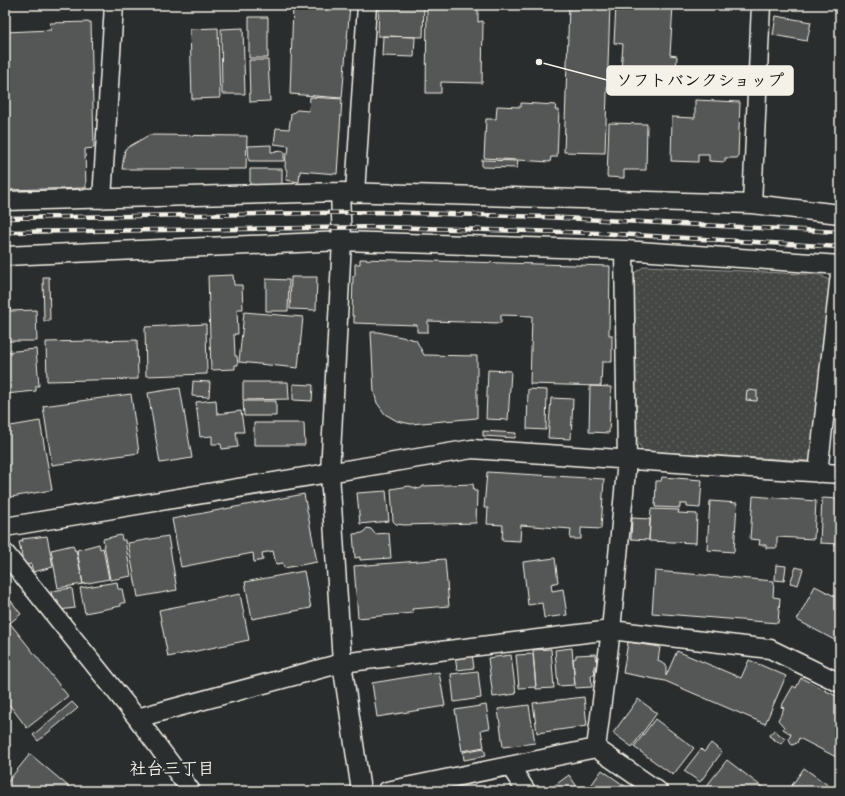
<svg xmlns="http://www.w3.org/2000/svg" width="845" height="796" font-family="'Indie Flower','Klee One',sans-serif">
<defs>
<pattern id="grass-dots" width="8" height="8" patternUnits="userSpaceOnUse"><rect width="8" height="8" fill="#444645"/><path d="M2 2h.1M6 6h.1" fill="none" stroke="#606160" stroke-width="1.8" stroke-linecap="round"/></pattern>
</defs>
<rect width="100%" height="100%" fill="#2a2d2e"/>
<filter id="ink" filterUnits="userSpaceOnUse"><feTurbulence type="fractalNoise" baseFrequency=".025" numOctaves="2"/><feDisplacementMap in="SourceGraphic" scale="8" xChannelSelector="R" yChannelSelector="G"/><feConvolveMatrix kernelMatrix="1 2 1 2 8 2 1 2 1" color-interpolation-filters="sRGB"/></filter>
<g filter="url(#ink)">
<path fill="url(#grass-dots)" stroke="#9c9c96" d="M645,266L821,275L830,281L810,461L643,451L637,441L634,273Z"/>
<path fill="#555756" stroke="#f4f1e8" d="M293,5H350L342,98L290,94Z
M379,5H424L423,37L378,36Z
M427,5H475V8L478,9V22L483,21L482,83L441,82V93H426Z
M569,5H610L605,153L564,152Z
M616,5H673L670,55L677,56L675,87L620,84L623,44L614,43Z
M776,16L811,22L807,41L773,35Z
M249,17H268V58H249Z
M91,22L94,148L85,149L86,188L5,190V32L51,30L50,23Z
M218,28L220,98L192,99L190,29Z
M243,28L245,94H222L221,29Z
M383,36L415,37L414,57L382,56Z
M249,60H268L270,101L250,102Z
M310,97L342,99L337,174L300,171L299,182L286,180L287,171L285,167L286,153L288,154L289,146L274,144L276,128L289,129L291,114L297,110L309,111Z
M695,100L740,102L738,158H725V162L709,161V154H698V162L671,161L672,117L695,118Z
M521,103L556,105L555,110H559L557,157H551L550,162L484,158L486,119H496L497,106L521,107Z
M609,123L647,124L646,170H624V178L607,177Z
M149,135L247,136L246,169H122L125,149Z
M271,145V152L284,151V161H249L248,146Z
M482,160L518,161L517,168L482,167Z
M250,169H282V185H250Z
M360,259L610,266L609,335H612V362H602L601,386L530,384L532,316L501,315V323L428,321V332H417V325L354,323V316H352L353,276H355V264H360Z
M233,275L234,285H242L243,309H237L238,334H234L235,356H237L238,365H235V369L211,370L208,276Z
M43,277H49L50,321H44Z
M291,277H317L316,310L290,309Z
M266,279L289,280L288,311H266Z
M5,308H10V311L36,310L37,341H5Z
M244,312L303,317L298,368L239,362Z
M206,324L207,374L146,376L145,327Z
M371,332H378L416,340L424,355L477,356V418L411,424L397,421L385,414L377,403L374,392Z
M137,340L138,379L47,381L46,342Z
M36,349L39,386H36V391L5,394V352Z
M488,370L511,371L508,420L486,419Z
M193,381L210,382L209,397L192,396Z
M243,382H288L289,399L243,400Z
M293,384L313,385L312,401L293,400Z
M590,386L611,387L609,433L589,432Z
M180,388L192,458L160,463L148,393Z
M528,389L547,390L546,430L527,429Z
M747,390L757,391V401L746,400Z
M131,394L139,453L52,465L43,406Z
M551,398L573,399L571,439L548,438Z
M216,400L217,414L241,411L244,432H236L238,447L222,449L221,444H212V436L200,437L196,402Z
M243,401H276V416H244Z
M40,421L52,490L5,498V427Z
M254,423H304L305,445H254Z
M483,431L516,433L515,438L483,436Z
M487,472L604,479L601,529L581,528V539H570L571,529L521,525L520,541L502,540L503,525L487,524L488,508H484Z
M662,477L702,480L700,508L687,507V504H680V508L655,507L656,481H661Z
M473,484L474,491H477L476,523L404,525L396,524L393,521L391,489L409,486L419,489L423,486Z
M386,491L389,521L360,524L357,493Z
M304,494L317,562L284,568L283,563L276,564L273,551L262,553L263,560L254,562L253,553L181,567L172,519Z
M753,496L816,501L814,539L777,537V548H766V545H759L760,540L750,539Z
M822,498L840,499V544L820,543Z
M710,501L737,503L734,552L707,550Z
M651,509L679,510L678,513L697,514L696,543L649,541Z
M632,518L650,519L649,540L631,539Z
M367,528L371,529L375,534L389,533L391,558L360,560V557L355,558L353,534L363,533Z
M121,535L122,540H125L131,576L110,580L103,539Z
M47,536L53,567L33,572L31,564L25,565L24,561L23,562L19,542L23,541L22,539Z
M168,536L177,590L138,597L128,543Z
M99,544L100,549L103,548L109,579L83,584L77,550Z
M73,545L75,551L76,550L83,584L58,588L51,550Z
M555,558L558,582L551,584L552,591L563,589L567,615L544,618L542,603L528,605L523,562Z
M445,559L449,606L412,609L413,613L358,618L354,566Z
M776,565L786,566L784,581L775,580Z
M796,567L803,569L798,585L790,583Z
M304,571L311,608L252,619L245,582Z
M655,571L774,581L773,597L780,598L778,623L652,613Z
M117,582L118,589H122L125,603H121V606L85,613L80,588Z
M815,586L840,599V643L797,620Z
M72,588L75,608L59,610L58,600L53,601L51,591Z
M240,594L249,640L168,657L159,610Z
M11,601L21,614L10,623L5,617V606Z
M5,617L68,696L27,728L5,699Z
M628,642L660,647L658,661L666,665V676L677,651L741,678L749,660L786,676L765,724L665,681L623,673Z
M572,648L575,685L558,686L555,650Z
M551,649L554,688L536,689L533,650Z
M472,654L474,668L457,670L455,656Z
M533,654L536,687L519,688L516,655Z
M596,654L597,666H594L595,675H591L592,687L575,688L573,659L576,658V655Z
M511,655L516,694L493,697L488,658Z
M478,671L481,698L454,702L451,674Z
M439,672L445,706L377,717L372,683Z
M801,678L840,698V759L799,738L797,743L792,745L789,739L791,734L783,729L784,727L778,720L784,708L781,707L793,686L796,688Z
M584,697L587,726L537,733L533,703Z
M638,699L657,713L632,747L613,733Z
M72,702L78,708L38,741L33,735Z
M486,705L490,728L481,730L484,747L462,751L455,710Z
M529,705L535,743L503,747L498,709Z
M655,719L694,748L673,775L634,747Z
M774,730L785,739L781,744L769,736Z
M711,743L722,752L700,782L684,771L701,749L704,752Z
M484,748L486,756L464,760L463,752Z
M30,754L74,791H5V785Z
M727,760L766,790V791H710L705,788Z
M804,768L836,791H788Z
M602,770L632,791H587Z
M569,775L580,791H547Z"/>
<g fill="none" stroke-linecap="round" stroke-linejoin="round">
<defs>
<path id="minor" d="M340,192L342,241L330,473L342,663L361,791
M355,193L367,5
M102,199L114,5
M5,201L340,192L752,204L840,214
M752,204L761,5
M5,256L342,241L624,250L840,265
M818,473L840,274
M5,527L472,449L840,474
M5,553L137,718L191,791
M137,718L342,663L611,630L770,649L840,683
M596,748L611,630L627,460L624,250
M510,766L526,791
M387,791L596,748L658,791"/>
</defs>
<use href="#minor" stroke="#f4f1e8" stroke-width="21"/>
<use href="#minor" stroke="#2a2d2e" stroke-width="18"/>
<defs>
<path id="rail" d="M5,218L380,212L544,217L840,232
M5,232L385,227L599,233L840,247"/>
</defs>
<use href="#rail" stroke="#f4f1e8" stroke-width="4.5"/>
<use href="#rail" stroke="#2a2d2e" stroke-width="3" stroke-dasharray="9" stroke-linecap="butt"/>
</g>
</g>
<g text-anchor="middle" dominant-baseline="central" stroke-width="4" stroke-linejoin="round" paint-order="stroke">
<g font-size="17" font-weight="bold" fill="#f4f1e8" stroke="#2a2d2e">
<text x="172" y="769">社台三丁目</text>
</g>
</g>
<path fill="none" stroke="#f4f1e8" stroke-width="1.5" d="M539 62L607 80"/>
<circle fill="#f4f1e8" stroke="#2a2d2e" stroke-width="1.5" cx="539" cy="62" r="4"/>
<rect fill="#f4f1e8" stroke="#f4f1e8" stroke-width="1.5" x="607" y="66" width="186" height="29" rx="4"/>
<g font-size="17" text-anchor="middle" font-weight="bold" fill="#111">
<text x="700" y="86">ソフトバンクショップ</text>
</g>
<rect width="845" height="796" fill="none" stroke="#2a2d2e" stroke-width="20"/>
<rect x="10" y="10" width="825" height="776" fill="none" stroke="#f4f1e8" stroke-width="1.5" filter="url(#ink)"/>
</svg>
